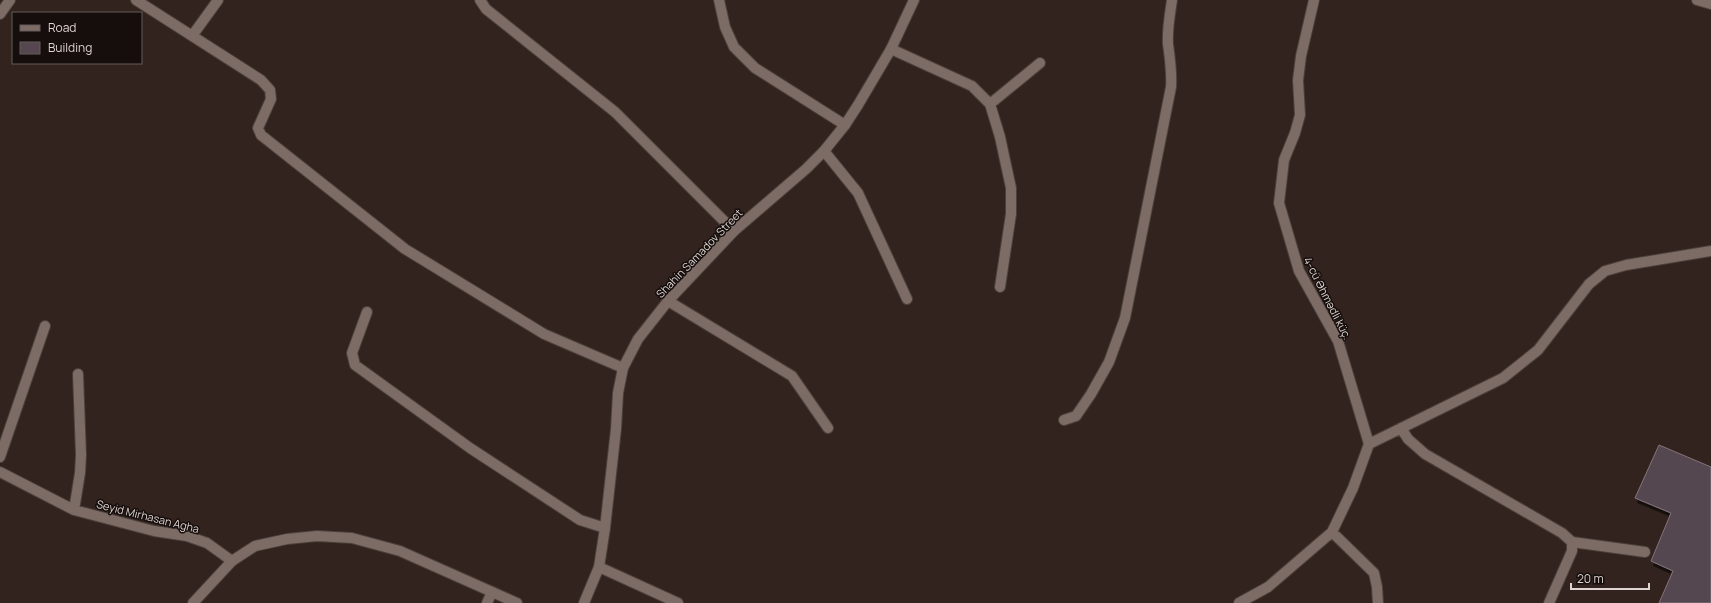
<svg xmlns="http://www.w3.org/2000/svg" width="1711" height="603" font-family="Manrope,sans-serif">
<defs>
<filter id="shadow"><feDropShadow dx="2.5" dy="4.5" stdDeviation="0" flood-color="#0009"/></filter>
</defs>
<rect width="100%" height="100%" fill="#32231e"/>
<path fill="#55464f" stroke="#84747d" filter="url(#shadow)" d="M1659,445L1711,467V603H1659L1673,571L1651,561L1671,513L1635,498Z"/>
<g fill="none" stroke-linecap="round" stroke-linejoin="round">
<defs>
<path id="service" d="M1572,542L1645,552"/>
<path id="minor" d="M136,0L261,80L270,90L271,99L258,128L261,135L405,249L544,334L623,368
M480,0L486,9L615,112L734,231
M719,0L725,27L734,47L755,68L845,125
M1697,0L1711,4
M0,14L10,0
M192,36L218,0
M891,49L972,86L990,104L1000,137L1011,188V214L1000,287
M990,104L1040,63
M824,151L858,193L907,299
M668,301L792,376L828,428
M367,312L352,353L355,365L470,448L580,520L605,528
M1064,420L1076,416L1091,394L1109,362L1125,318L1171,87C1172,72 1170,59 1168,44C1167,29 1170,14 1172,0
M1401,428L1408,439L1425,454L1562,533L1572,542V551L1549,603
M1369,444L1503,378L1538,350L1589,284L1605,271L1626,265L1711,251
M0,457L45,326
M0,472L74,510L154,531L187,536L207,543L232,561
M74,510L80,473L81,455L78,374
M1332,532L1374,573L1377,587L1378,603
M599,567L678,603
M487,603L492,592
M1239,603L1268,587L1332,532L1353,488L1369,444L1338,341L1299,271L1279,203L1284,160L1295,133L1300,115L1298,80L1301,56L1314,0"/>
<path id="tertiary" d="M193,603L232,561L255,546L287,539L317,536L352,538L400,551L517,603
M584,603L599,567L605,528L616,429L618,393L623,368L638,339L668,301L734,231L806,169L824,151L845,125L858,105L891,49L914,0"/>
</defs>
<use href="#service" stroke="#4c403b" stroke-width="12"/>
<use href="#minor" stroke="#4c403b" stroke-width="12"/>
<use href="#tertiary" stroke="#4c403b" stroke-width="12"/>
<use href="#service" stroke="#7d6b65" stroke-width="10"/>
<use href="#minor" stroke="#7d6b65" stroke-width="10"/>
<use href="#tertiary" stroke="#7d6b65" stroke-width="10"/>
</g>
<g text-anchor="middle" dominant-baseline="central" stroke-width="3" stroke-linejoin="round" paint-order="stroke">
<g font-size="11" fill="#ded4d0" stroke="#150e0c">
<text transform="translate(699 253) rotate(-46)">Shahin Samadov Street</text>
<text transform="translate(1328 298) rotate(63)">4-cü Əhmədli küç.</text>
<text transform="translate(148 516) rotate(14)">Seyid Mirhasan Agha</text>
</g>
</g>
<rect x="12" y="12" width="130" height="52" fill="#150e0c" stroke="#655d5a"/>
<rect x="20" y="25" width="20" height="6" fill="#7d6b65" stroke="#655d5a"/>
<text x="48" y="32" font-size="12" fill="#ded4d0">Road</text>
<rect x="20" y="42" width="20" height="12" fill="#55464f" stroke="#655d5a"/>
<text x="48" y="52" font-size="12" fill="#ded4d0">Building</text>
<path d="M1571 583v6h78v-6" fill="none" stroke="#ded4d0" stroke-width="2"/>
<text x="1577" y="583" font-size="12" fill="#ded4d0" stroke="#150e0c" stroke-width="3" paint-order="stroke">20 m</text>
</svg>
